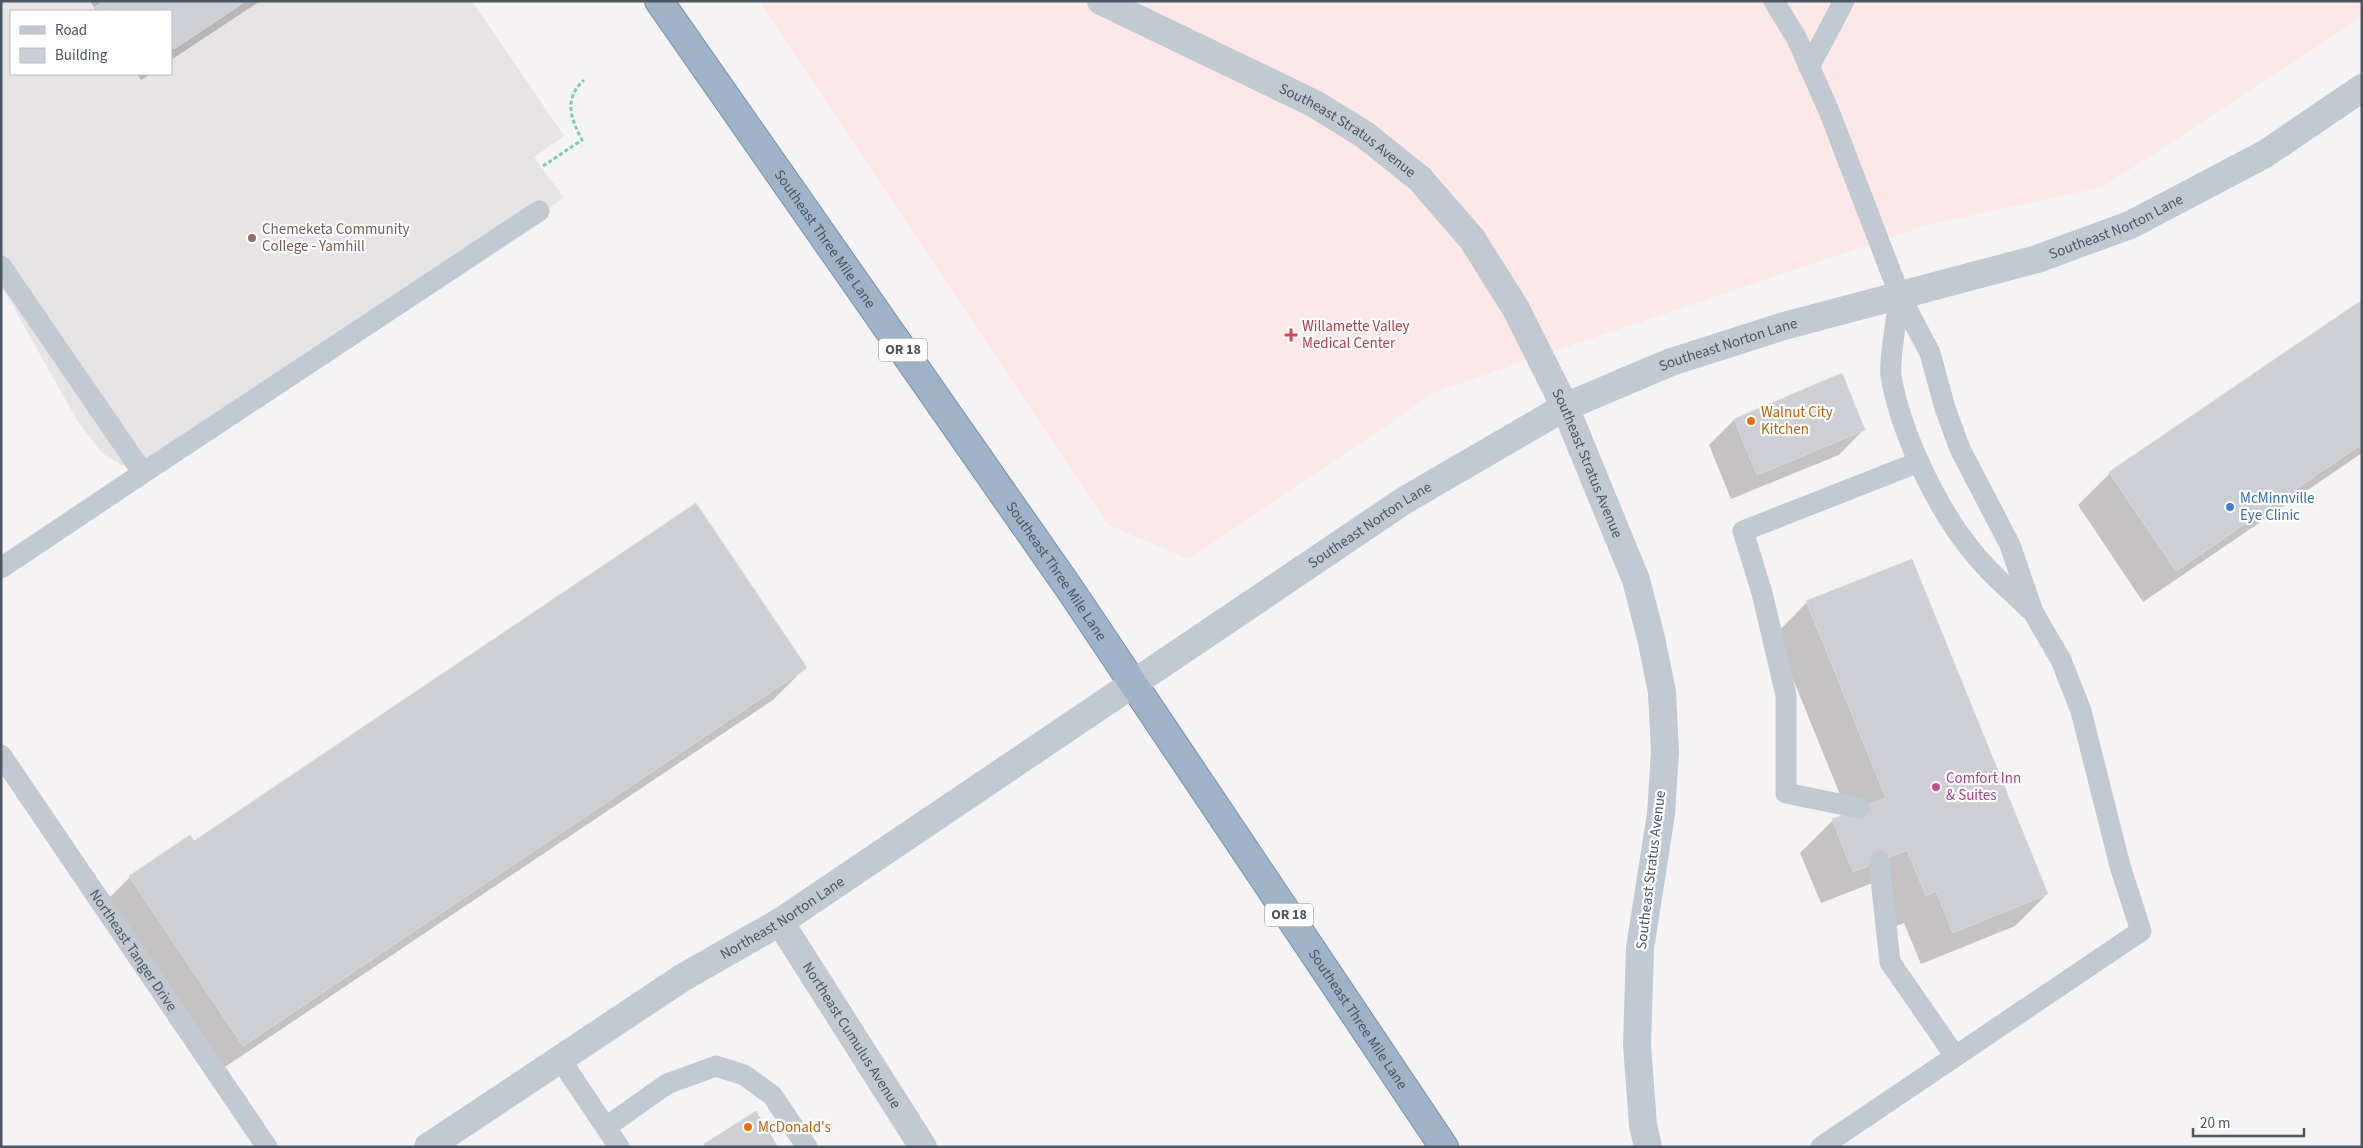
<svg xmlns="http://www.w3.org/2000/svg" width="2363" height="1148" font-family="'Source Sans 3',sans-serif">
<rect width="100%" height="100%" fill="#f5f3f3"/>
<path fill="#e6e4e5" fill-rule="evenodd" d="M1,1H472L564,136L534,157L564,198L169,458L142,467L121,465L102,453L78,422L1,285ZM11,11H171V74H11Z"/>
<path fill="#fce8e6" d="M759,1H2362V17L2103,187L1927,225L1437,391L1189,559L1108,525Z"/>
<path fill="#0003" d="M90,1H260L171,60V11H93L95,9Z
M137,74H151L141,80Z
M2362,302V453L2143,602L2078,505L2110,473Z
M1734,420L1864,429L1839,455L1731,499L1709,445Z
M1807,602L2047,894L2015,926L1921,964L1904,923L1894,927L1875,882L1821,903L1800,853L1833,820L1848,814L1775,635Z
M805,668L773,700L210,1077L98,909L130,877L193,842Z"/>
<path fill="#cdcfd5" stroke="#d7d9de" d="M104,1H246L174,49L171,45V11H98L95,7Z
M2362,300V444L2176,571L2109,472Z
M1842,373L1865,430L1757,475L1734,419Z
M696,503L807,668L243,1046L129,876L190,835L194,841Z
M1912,559L2048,894L1953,933L1936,891L1926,896L1907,850L1853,872L1832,819L1886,798L1806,601Z
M756,1111L778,1147H706L704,1144Z"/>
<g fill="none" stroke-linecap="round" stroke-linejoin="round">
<defs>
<g id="trunk">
<path id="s5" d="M659,1L1069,588L1444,1147"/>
</g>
</defs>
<use href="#trunk" stroke="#7690ad" stroke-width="30"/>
<path stroke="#7ad0a6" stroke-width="3" stroke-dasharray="4 2.5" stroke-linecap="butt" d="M543,166L582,140C571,119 563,99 584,80"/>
<g stroke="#c1cad2" stroke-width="21">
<path d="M1774,1L1797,39L1829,111L1900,296L1930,353L1945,408L1960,449L2010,545L2033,612L2061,660L2081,711L2120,866L2141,931L1821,1147"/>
<path d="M1809,67L1844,1"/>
<path d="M1,266L143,473L539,211"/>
<path d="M1900,296C1897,315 1889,359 1891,376C1901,434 1938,512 1977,557C1992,575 2011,591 2028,608"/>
<path d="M1,568L143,473"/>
<path id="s1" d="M1,755L267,1147"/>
<path d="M1859,808L1786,793V695L1762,593L1743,531L1919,462"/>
<path d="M1879,861L1890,962L1955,1056"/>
<path d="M560,1059L619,1147"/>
<path d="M606,1127L667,1084L716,1066L744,1075L772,1095L807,1147"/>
</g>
<g stroke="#c1cad2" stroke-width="28">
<path id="s2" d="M1101,1L1315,104L1365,135L1420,179L1472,239L1516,309L1565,407L1636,580L1651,638L1662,692L1665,752L1661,814L1640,948L1637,1045L1643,1125L1648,1147"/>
<path id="s3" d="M780,922L923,1147"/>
<path id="s4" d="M428,1147L682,978L780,922L1405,500L1565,407L1671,362L1784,326L2037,259L2130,225L2265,154L2362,88"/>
</g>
<use href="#trunk" stroke="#9fb4c9" stroke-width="28"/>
</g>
<circle fill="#8d6e63" stroke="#fff" stroke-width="2" cx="252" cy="238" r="5"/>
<path fill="#e0444e" stroke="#fff" stroke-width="2" d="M1288.5 327.5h5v5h5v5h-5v5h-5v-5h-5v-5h5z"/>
<g fill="#e8710a" stroke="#fff" stroke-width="2">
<circle cx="1751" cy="421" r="5"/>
<circle cx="748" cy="1127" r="5"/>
</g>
<circle fill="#3f7fe0" stroke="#fff" stroke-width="2" cx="2230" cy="507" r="5"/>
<circle fill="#d1479c" stroke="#fff" stroke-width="2" cx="1936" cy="787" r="5"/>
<g text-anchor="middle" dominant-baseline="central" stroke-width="4.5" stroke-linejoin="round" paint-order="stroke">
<g fill="#fff" stroke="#808990" stroke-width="1">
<rect x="879" y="338.5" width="48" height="23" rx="4"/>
<rect x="1265" y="903.5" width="48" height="23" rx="4"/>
</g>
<g font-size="14" font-weight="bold" fill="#4a5661">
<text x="903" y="350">OR 18</text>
<text x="1289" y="915">OR 18</text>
</g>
<g font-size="15" fill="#4a5661" stroke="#fff">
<text stroke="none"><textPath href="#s2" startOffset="279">Southeast Stratus Avenue</textPath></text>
<text stroke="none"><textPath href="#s4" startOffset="1938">Southeast Norton Lane</textPath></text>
<text stroke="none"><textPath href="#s5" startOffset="290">Southeast Three Mile Lane</textPath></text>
<text stroke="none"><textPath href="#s4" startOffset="1532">Southeast Norton Lane</textPath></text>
<text stroke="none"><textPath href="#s2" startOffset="699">Southeast Stratus Avenue</textPath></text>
<text stroke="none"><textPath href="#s4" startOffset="1129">Southeast Norton Lane</textPath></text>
<text stroke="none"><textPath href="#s5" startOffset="695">Southeast Three Mile Lane</textPath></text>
<text transform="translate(1651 870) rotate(-83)">Southeast Stratus Avenue</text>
<text stroke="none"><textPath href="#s4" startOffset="422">Northeast Norton Lane</textPath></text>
<text stroke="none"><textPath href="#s1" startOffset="236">Northeast Tanger Drive</textPath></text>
<text stroke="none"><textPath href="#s5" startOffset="1235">Southeast Three Mile Lane</textPath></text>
<text stroke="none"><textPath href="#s3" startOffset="134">Northeast Cumulus Avenue</textPath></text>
</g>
<g font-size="15" fill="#785e54" stroke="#fff" text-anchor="start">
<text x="262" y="229">Chemeketa Community<tspan x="262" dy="17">College - Yamhill</tspan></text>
</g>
<g font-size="15" fill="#be3a42" stroke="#fff" text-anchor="start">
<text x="1302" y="326">Willamette Valley<tspan x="1302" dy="17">Medical Center</tspan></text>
</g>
<g font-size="15" fill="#c56008" stroke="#fff" text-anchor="start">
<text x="1761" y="412">Walnut City<tspan x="1761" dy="17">Kitchen</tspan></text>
<text x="758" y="1127">McDonald's</text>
</g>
<g font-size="15" fill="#366cbe" stroke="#fff" text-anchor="start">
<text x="2240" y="498">McMinnville<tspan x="2240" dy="17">Eye Clinic</tspan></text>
</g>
<g font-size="15" fill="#b23c85" stroke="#fff" text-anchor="start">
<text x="1946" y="778">Comfort Inn<tspan x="1946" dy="17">&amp; Suites</tspan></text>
</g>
</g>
<rect width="2363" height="1148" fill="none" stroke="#4a5661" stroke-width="5"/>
<rect x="10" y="10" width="162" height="65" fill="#ffffff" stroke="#b7bbc0"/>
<rect x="20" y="26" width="25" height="8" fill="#c1cad2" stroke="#b7bbc0"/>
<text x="55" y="35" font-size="15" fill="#4a5661">Road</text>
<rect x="20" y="48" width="25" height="15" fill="#cdcfd5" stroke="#b7bbc0"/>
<text x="55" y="60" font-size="15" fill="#4a5661">Building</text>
<path d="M2193 1128v8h111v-8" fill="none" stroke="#4a5661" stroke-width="2.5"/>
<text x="2200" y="1128" font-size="15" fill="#4a5661" stroke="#ffffff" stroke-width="4" paint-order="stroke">20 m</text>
</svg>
